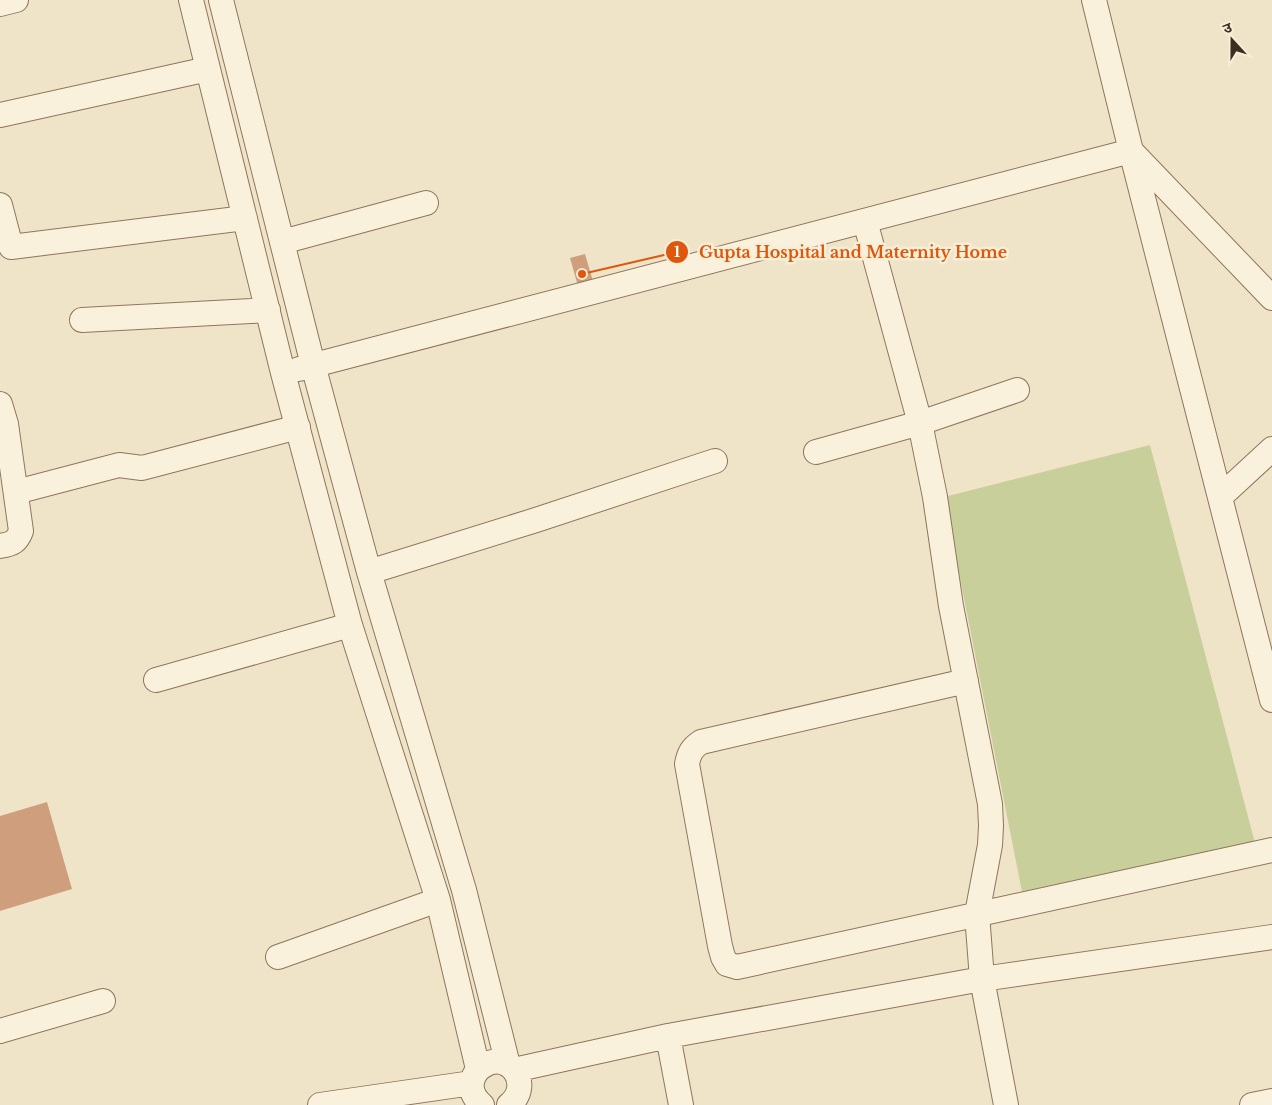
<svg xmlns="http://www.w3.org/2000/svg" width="1272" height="1105" font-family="'Libre Baskerville','Noto Sans Devanagari',serif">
<rect width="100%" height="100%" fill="#f0e4c8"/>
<path fill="#c9cf9b" d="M1150,445L1255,843L1022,892L944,497Z"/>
<path fill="#cf9f7d" d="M585,254L595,288L580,293L570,258Z
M47,802L72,889L0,911V816Z"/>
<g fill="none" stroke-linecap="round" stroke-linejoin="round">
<defs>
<path id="minor" d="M191,0L283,373L350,625L438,900L478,1069
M221,0L313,365L369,572L464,890L508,1065
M1094,0L1131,151L1272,700
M0,4L16,0
M0,115L208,69
M0,205L11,247L245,218
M865,221L920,423L935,497L951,606L990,804L991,826L990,845L977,914L982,979L1006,1105
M282,242L426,203
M82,320L268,310
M299,369L1131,151L1272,298
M0,404L6,424L21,531C17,542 12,544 0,546
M816,452L920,423L1017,390
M16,492L119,465L142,468L298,427
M1220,497L1272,449
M369,572L536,520L715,461
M156,680L350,625
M966,681L701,742C692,748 689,753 687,764L720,946L723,957L727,964L737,967L1272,850
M278,957L438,900
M0,1031L103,1001
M668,1036L681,1105
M514,1070L668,1036L982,979L1272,937
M320,1105L472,1083
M482,1105C475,1099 470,1091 472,1081C474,1075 477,1069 483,1066C509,1049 534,1085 509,1105
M1252,1105L1272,1101"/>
</defs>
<use href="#minor" stroke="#8d765c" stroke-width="26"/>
<use href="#minor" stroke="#faf1dc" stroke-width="24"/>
</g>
<path fill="none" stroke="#df570d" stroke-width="2" d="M582 274L677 252"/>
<g fill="#df570d" stroke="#f7eed8" stroke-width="2">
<circle cx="582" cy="274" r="5"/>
<circle cx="677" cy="252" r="12"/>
</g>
<g font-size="15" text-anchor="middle" font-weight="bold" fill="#fff">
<text x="677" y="257">1</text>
</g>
<g font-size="16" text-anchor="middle" font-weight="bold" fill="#df570d" stroke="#f7eed8" stroke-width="5" stroke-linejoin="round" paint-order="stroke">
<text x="853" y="258">Gupta Hospital and Maternity Home</text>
</g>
<g transform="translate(1232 40) rotate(339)" stroke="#f7eed8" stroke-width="4" paint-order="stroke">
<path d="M0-4L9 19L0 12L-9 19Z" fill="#3d2e20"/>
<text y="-8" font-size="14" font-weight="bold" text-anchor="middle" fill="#3d2e20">उ</text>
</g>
</svg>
